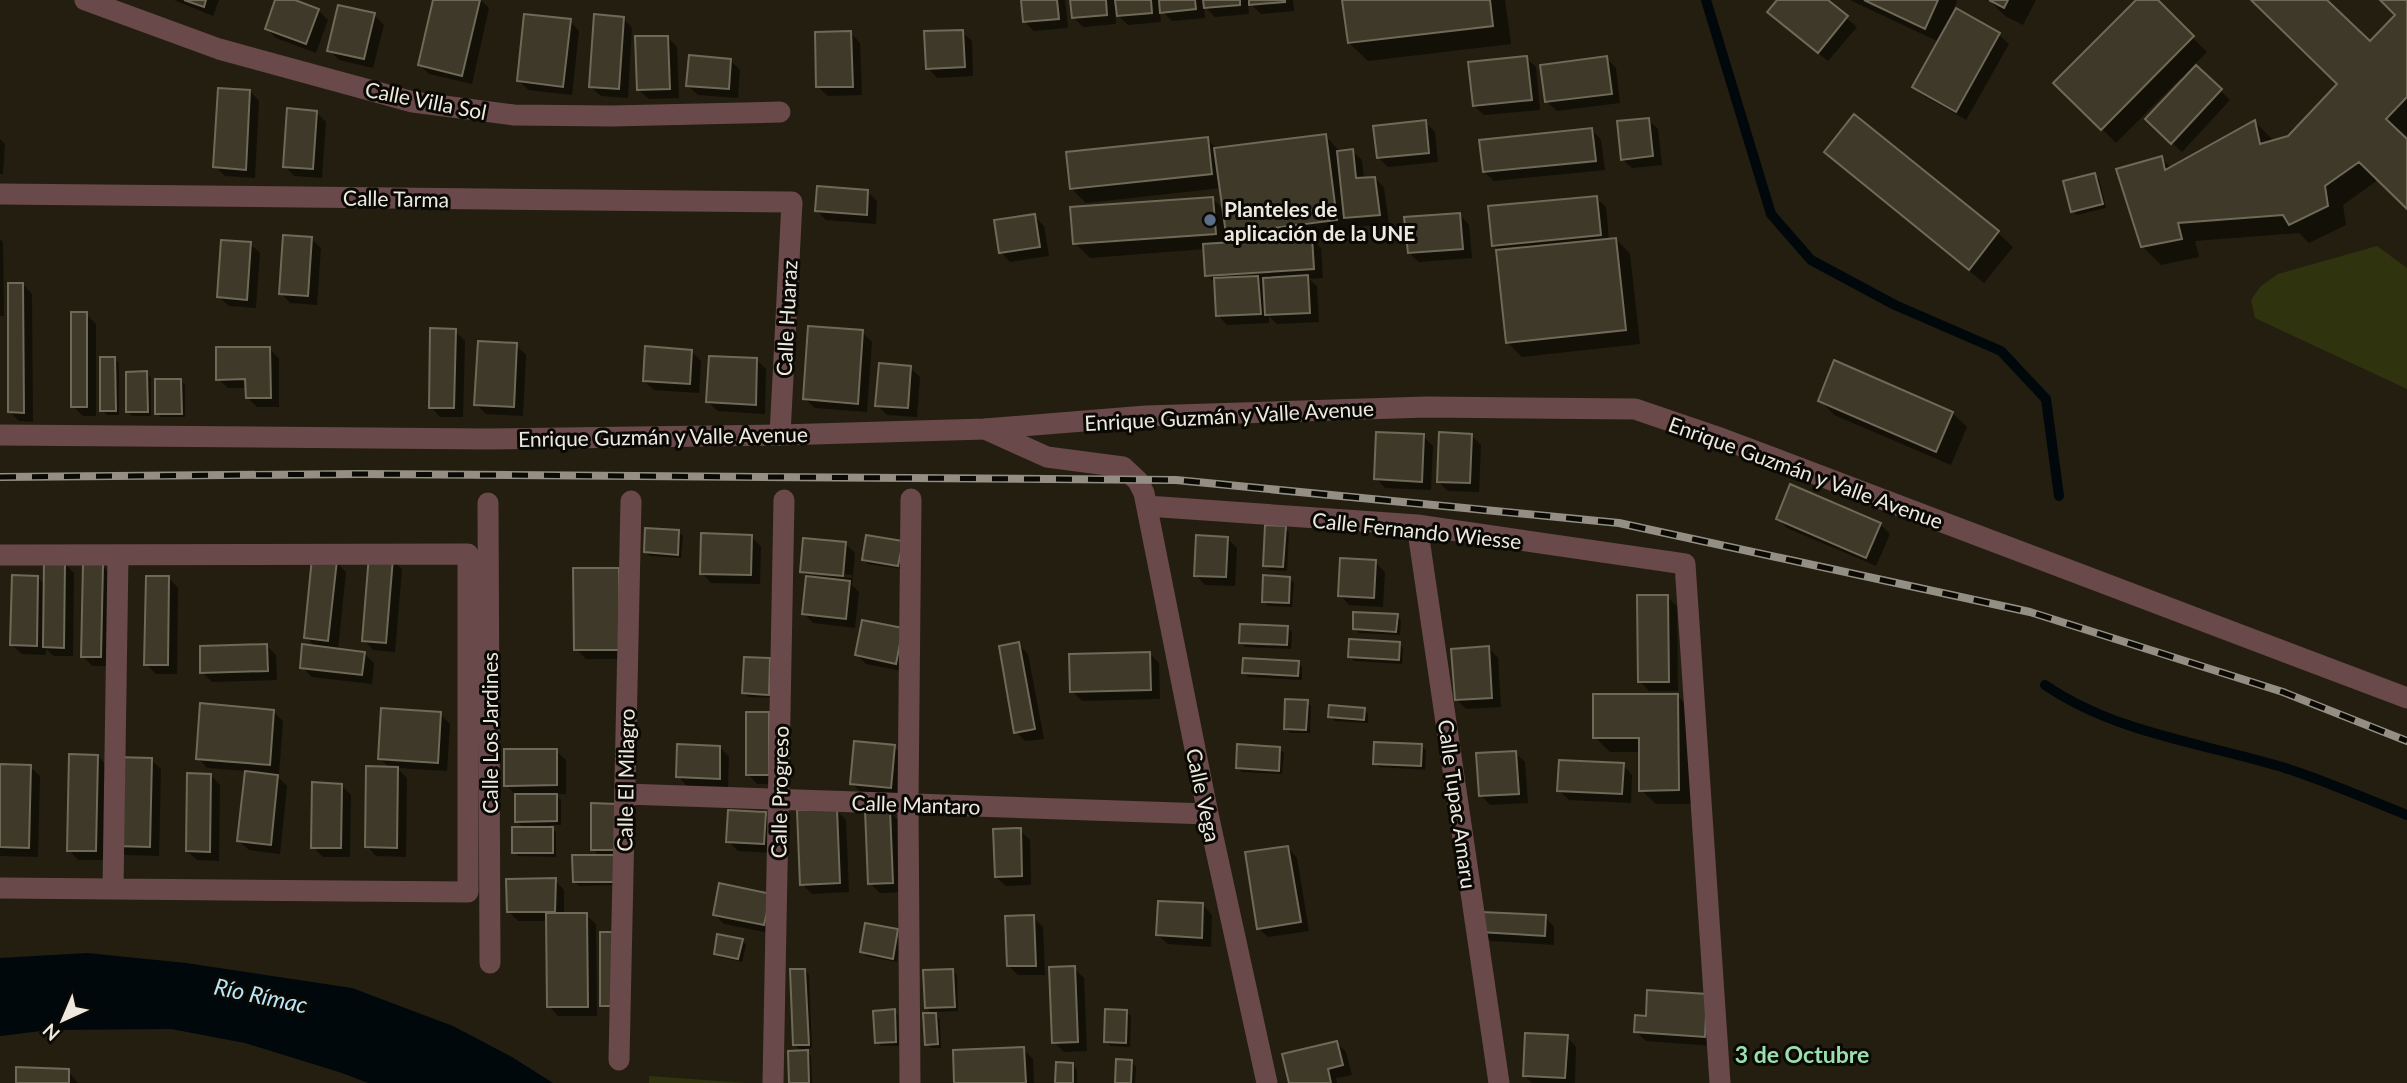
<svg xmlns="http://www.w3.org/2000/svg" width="2407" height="1083" font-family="Lato,sans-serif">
<rect width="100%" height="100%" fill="#241e10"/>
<path fill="#30340e" d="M2377,246L2407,268V389L2255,318L2251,300L2261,286L2278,274Z
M649,1076L746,1083H649Z"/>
<path fill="#01080c" d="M87,953L186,963L352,988L453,1026L512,1057L553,1083H368L342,1073L245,1043L171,1029L50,1030L0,1036V958Z"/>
<path fill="#0007" fill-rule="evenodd" d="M174,0H219L213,16Z
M277,0H290L318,10L328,20L316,53L276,38L267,29Z
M435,0H481L489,8L472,84L429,74L420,65Z
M1023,0H1065L1068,28L1034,31L1025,22Z
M1072,0H1293L1294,11L1261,14L1248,1L1249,14L1215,17L1204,6L1205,18L1172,21L1160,9L1161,22L1128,25L1115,12L1116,24L1083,27L1073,17Z
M1344,0H1505L1511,44L1368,61L1349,43Z
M1779,0H1825L1857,27L1828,61L1779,21Z
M1850,0H1957L1954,10L1999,35L2009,44L1966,120L1924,96L1914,87L1939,42Z
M1984,0H2036L2023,25L2005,16L1990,1Z
M2139,0H2155L2207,52L2194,65L2230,100L2182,152L2147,119L2183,81L2181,78L2116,143L2056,83Z
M2253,0H2326L2370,44L2397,15L2382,0H2407V134L2403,138L2407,142V207L2379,179L2343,205L2346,225L2309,243L2299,233L2195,241L2199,257L2161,265L2142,246L2161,158L2171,168L2255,122L2274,141L2288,137L2339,84Z
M374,15L384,25L373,68L339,60L329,50Z
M623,18L632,28L628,98L601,96L591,87Z
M570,21L579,31L572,95L528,90L519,80Z
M962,32L972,41L973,76L937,78L928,68Z
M851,33L860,43L862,95L828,96L818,87Z
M667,37L677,47L679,98L649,99L639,90Z
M1526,58L1536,67L1540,110L1484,115L1474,106Z
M1606,58L1616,68L1620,103L1557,111L1547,102Z
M730,60L740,70L738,98L698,95L688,86Z
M250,91L259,101L255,178L225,176L215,166Z
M316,112L326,122L322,178L294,176L285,166Z
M1854,117L1998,233L2013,247L1984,283L1840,166L1826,152Z
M1648,120L1658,129L1662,165L1632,168L1622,159Z
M1425,122L1435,132L1438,162L1388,167L1378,157Z
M1592,130L1601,140L1605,170L1494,181L1484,172Z
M1325,135L1340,152L1352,151L1362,160L1364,179L1375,178L1384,188L1389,224L1355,227L1349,221L1351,234L1312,239L1321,248L1323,278L1309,279L1317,286L1319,322L1277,324L1269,316V323L1227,325L1218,315L1216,284L1207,275L1205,249L1090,258L1075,243L1212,198L1225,211L1222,188L1086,203L1071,188L1207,139L1217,149ZM1228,234L1238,243L1229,244Z
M0,139L5,144L3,174H0Z
M2094,175L2099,179L2106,208L2077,215L2073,211Z
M867,192L877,201L876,224L826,220L817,211Z
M1596,198L1606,207L1609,240L1616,239L1630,254L1640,344L1522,357L1507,342L1497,249L1494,246Z
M1460,215L1469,225L1472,258L1419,262L1409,253Z
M1034,216L1044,226L1049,256L1010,262L1001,252Z
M0,239L3,242L4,316H0Z
M311,239L321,248L317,305L290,303L281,293Z
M250,244L260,253L256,308L229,306L219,297Z
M23,284L32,294L33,422L19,421L10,412Z
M86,314L96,324V416H83L73,406Z
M455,331L465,341L463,417H440L431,407Z
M862,332L872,342L867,412L815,408L805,399Z
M516,345L526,355L523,416L486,414L476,404Z
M270,349L279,359V407H257L247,397V388H228L218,379Z
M691,351L701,361L699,393L654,390L644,381Z
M114,359L119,363V415H107L102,410Z
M757,360L766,369L765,414L718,411L708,402Z
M910,368L920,377L917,417L887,415L877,405Z
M147,373L151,378V416H132L127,411Z
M181,381L185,385V417H161L157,413Z
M1820,400L1952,413L1967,427L1951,465L1834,415Z
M1423,436L1433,446L1431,490L1385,488L1376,478Z
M1472,436L1481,445L1479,492L1448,491L1438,481Z
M1778,519L1880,524L1890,534L1876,566L1787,528Z
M1285,528L1289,532L1287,571L1270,570L1265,566Z
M678,532L683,536L681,558L650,556L645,552Z
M752,537L761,547L760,584L711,583L702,573Z
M1228,539L1237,548L1235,586L1205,585L1196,575Z
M845,543L855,553L852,585L859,592L855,628L813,623L804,613L808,577L802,572ZM810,571L852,575V578L810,575Z
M902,543V569L868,564L863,559Z
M392,560L402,569L395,652L373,650L364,640Z
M336,562L346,572L338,650L364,653L374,663L372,684L312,677L302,667L316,648L306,637Z
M1375,562L1385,572L1383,607L1349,605L1340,595Z
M64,563L74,573L73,656H54L46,649V655L22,654L12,645L38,578L46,585Z
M103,566L112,576L110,666H92L83,656Z
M169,578L178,588L177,674H156L146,664Z
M628,579L629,659H586L576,649Z
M1289,579L1294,583L1292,607L1268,606L1264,602Z
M1667,597L1677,606L1678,691H1649L1640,681Z
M1397,616L1401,620L1400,635L1359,633L1355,629Z
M1287,628L1292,632L1291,649L1245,647L1241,642Z
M912,640L906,672L866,664L856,654Z
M1018,644L1028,654L1044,739L1025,741L1016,732Z
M1399,644L1403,648L1402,664L1354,661L1350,657Z
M267,646L276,655L277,680L212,682L202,672Z
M1489,648L1498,658L1501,707L1466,709L1457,700Z
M1149,653L1159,663L1160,699L1082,701L1072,691Z
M769,660L774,664L772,698L748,697L744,693Z
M1298,663L1302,667V680L1248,677L1244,672Z
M1677,695L1691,710L1692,804H1656L1641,790V752H1610L1595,737Z
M1307,702L1311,706L1310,733H1290L1285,728Z
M1364,709L1368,714V723L1335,721L1330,717Z
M274,712L283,721L279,774H275L287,786L280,854L249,850L239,841L247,771L207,768L198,758Z
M440,714L450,724L447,771L397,768L407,778L406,857L376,856L367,846L390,768L379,758Z
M768,714L778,724V784H757L748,774Z
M1421,746L1426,750L1425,770L1379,767L1375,763Z
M720,747L729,757L728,787L687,786L678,776Z
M894,747L904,756L900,797L861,793L852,783Z
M1279,749L1284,753L1282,774L1242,772L1238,768Z
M556,751L566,760V794H555L561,800V825H549L556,833V857L518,856L514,852L524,829L517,821L515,794L506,785Z
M1515,753L1525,762L1528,803L1490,805L1481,795Z
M98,756L107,766L105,860H78L69,850Z
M151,760L161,769L159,856L125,855L115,845Z
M1623,765L1632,775L1631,803L1569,800L1559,790Z
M0,766L30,767L40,776L38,857L0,856Z
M211,775L220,785L219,861L197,860L187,851Z
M341,785L351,795L350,857H323L313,847Z
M616,805L618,885L579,886L574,881L600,857L593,849Z
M836,810L846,820L849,892L812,894L802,884Z
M889,811L899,821L902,892L880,893L870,883Z
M765,814L775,824L773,853L738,851L728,841Z
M1020,830L1030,840L1031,885L1006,886L996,877Z
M1288,848L1297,858L1309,931L1268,937L1258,928Z
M555,880L564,890V915H586L596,924L597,1016H558L549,1006L548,921H518L508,911Z
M779,905L774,934L724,924L714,914Z
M1203,905L1212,915L1211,947L1168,944L1158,935Z
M1033,917L1043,927L1045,975H1018L1009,966Z
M1545,917L1554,927V945L1491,941L1481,932Z
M898,931L902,935L897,962L866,956L862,951Z
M742,940L746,945L742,962L720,957L716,953Z
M1074,968L1084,978L1087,1051L1064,1052L1054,1042Z
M805,970L809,975L812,1048L804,1049L811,1056L812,1083H791L802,1052L795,1045Z
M952,971L957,975L958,1011L933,1012L940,1019L941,1048H931L927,1044L933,1015L927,1008Z
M1706,996L1714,1046L1646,1041L1636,1032L1647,1017Z
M894,1011L898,1015L899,1046H881L877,1042Z
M1127,1012L1131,1016L1130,1047L1110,1046L1106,1041Z
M1567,1037L1576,1047L1575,1083H1532L1524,1075Z
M1337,1043L1346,1052L1352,1075L1336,1078L1337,1083H1291Z
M1023,1049L1033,1059L1034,1083H956Z
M1132,1062L1136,1067L1135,1083H1117Z
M1073,1065L1077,1070V1083H1056Z
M68,1071L78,1083H18Z"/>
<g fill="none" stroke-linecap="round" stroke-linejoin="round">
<path stroke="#01080c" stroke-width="10" d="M1706,0L1771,214L1811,260L1895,305L2001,351L2046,399L2059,496
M2045,685C2115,733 2202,743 2282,767C2324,780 2366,799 2407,815"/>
</g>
<path fill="#3f3929" stroke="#6f6958" stroke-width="2" d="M184,0H206L204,7Z
M275,0H295L319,9L306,44L265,29Z
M433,0H480L462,76L418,65Z
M1021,0H1057L1059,19L1023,22Z
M1070,0H1106L1107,15L1072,18Z
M1115,0H1151L1152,13L1117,16Z
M1159,0H1195L1196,9L1160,13Z
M1203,0H1240V5L1204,8Z
M1249,0H1285V2L1249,5Z
M1342,0H1490L1493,26L1348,43Z
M1777,0H1828L1848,16L1818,53L1767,12Z
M1864,0H1938L1925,29Z
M1989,0H2008L2004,8Z
M2136,0H2158L2194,36L2101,130L2053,83Z
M2251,0H2327L2370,41L2395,15L2380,0H2407V97L2386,119L2407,139V209L2359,162L2325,186L2328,206L2289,225L2283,215L2178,223L2182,239L2141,247L2116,169L2162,156L2165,170L2255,120L2260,144L2288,136L2337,84Z
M338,5L375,13L364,59L327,51Z
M1956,8L2000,33L1956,112L1912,87Z
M524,14L571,19L563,87L517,81Z
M594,14L624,17L619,89L589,87Z
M963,30L965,67L926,69L924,31Z
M851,31L853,87H816L815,32Z
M635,36H668L670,89L637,90Z
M689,55L731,59L729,89L686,86Z
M1527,56L1532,100L1473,106L1468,62Z
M1607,56L1612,94L1545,102L1540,65Z
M2196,65L2222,89L2171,144L2145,119Z
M218,88L250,90L246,170L213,167Z
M287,108L317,111L313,169L283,167Z
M1854,114L1999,231L1969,270L1824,152Z
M1649,118L1653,156L1621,160L1617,121Z
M1426,120L1429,153L1377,158L1373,126Z
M1592,128L1596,161L1483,172L1479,140Z
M1326,134L1337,220L1226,234L1214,148Z
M1208,137L1212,174L1070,189L1066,152Z
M1353,149L1356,178L1375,177L1380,215L1344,218L1337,151Z
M2095,173L2103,204L2071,212L2063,181Z
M817,186L868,190L867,215L815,211Z
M1597,196L1601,235L1492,246L1488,206Z
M1213,197L1216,234L1073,244L1070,207Z
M1460,213L1463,249L1408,253L1404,217Z
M1035,214L1040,247L999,253L994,220Z
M283,235L312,237L308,296L279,294Z
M1312,237L1314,269L1205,276L1203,244Z
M1616,238L1626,330L1506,343L1496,250Z
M221,240L251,242L247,300L217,297Z
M1308,275L1310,313L1265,315L1263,278Z
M1258,276L1261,314L1216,316L1214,278Z
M8,283H23L24,413L8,412Z
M71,312H87V407H71Z
M808,326L863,330L858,404L803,399Z
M430,328L456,329L454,408H429Z
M478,341L517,343L514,407L474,405Z
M645,346L692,350L690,384L643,381Z
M216,347H270L271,398H246L245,379L216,380Z
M709,356L757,358L756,405L706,402Z
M100,357H115L116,411H100Z
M1834,360L1953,412L1936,452L1818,401Z
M879,363L911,366L908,408L875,406Z
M147,371L148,412H126V372Z
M155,379H181L182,414H155Z
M1376,432L1424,434L1422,482L1374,479Z
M1439,432L1472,434L1470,483L1437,482Z
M1790,484L1881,523L1866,558L1776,519Z
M1265,525L1286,526L1283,567L1263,566Z
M645,528L679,530L678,555L644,552Z
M701,533L752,535L751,575L700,574Z
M866,535L903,541L898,566L862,560Z
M1196,535L1228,537L1226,577L1194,576Z
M803,538L846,542L843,576L800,572Z
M369,555L393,558L386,643L362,641Z
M312,558L337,560L328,641L304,638Z
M1340,558L1376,560L1374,598L1338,596Z
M44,561H65L64,648L43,647Z
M83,564H103L101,657H81Z
M573,568H619L620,650H574Z
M12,575L38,576L37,646L10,645Z
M1263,575L1290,577L1289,603L1262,602Z
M146,576H169L168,665H144Z
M806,576L850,581L846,619L802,614Z
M1637,595H1668L1669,682H1638Z
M1353,612L1398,614L1396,632L1353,629Z
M862,620L903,628L896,664L855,655Z
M1240,624L1288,626L1287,645L1239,643Z
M1349,639L1400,642L1399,660L1348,657Z
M1019,642L1035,729L1014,733L999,646Z
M267,644L268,671L200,673V646Z
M302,644L365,652L362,675L300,668Z
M1489,646L1492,698L1455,700L1451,649Z
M1150,652L1151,690L1070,692L1069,654Z
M744,657L770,658L769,695L742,693Z
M1243,658L1299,661L1298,676L1242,673Z
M1593,694H1678L1679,790L1639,791V738H1593Z
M1285,699L1308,700L1306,730L1284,729Z
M200,703L274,710L270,765L196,759Z
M1329,705L1365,708L1364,720L1328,717Z
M381,708L441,712L438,763L378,759Z
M746,712H769V775H746Z
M854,741L895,745L891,788L850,784Z
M1374,742L1422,744L1421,766L1373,764Z
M677,744L720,746V779L676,777Z
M1237,744L1280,747L1279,771L1236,768Z
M504,749H557V785L504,786Z
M1516,751L1519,794L1479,796L1476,753Z
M69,754L98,755L96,851H67Z
M115,757L152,758L150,847L114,846Z
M1559,760L1624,763L1622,794L1557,791Z
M0,764L31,765L29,848L0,847Z
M366,766L398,767L397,848L365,847Z
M245,771L278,775L271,845L237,841Z
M187,773L211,774L210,852L186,851Z
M312,782L342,784L341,848H311Z
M515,794H557V821L515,822Z
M591,803L617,804V850H591Z
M837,809L840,883L800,885L797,810Z
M890,809L893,883L868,884L865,810Z
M728,810L766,812L764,844L726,842Z
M512,827H553V853H512Z
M1021,828L1022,876L995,877L993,829Z
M1288,846L1301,922L1257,929L1245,852Z
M572,855H614V882H573Z
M556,878L555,912H507L506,879Z
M719,883L771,894L764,925L713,915Z
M1158,901L1203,903L1202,938L1156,935Z
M1481,912L1546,915L1545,936L1480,932Z
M546,913H587L588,1007H547Z
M1034,915L1036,966H1007L1005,916Z
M865,923L898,929L893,959L860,952Z
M600,932H614L615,1006H600Z
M717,934L743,939L738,959L714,954Z
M1075,966L1078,1042L1052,1043L1049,967Z
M790,969H805L809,1045H793Z
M953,969L955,1007L925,1008L923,970Z
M1647,990L1707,994L1705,1037L1634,1032L1635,1015L1646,1016Z
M895,1009L896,1042L875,1043L873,1011Z
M1105,1009L1127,1010L1126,1043L1104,1042Z
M923,1013H936L938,1044L925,1045Z
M1525,1033L1568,1035L1565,1078L1523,1076Z
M1337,1041L1343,1065L1328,1069L1331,1083H1289L1282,1054Z
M1024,1047L1026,1083H954L953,1050Z
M808,1050L809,1083H789L788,1051Z
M1116,1059L1132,1060L1131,1083H1115Z
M1056,1062L1073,1063V1083H1055Z
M16,1067L69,1069V1083H16Z"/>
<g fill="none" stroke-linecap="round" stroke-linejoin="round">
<path stroke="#6a494a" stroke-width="21" d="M85,0L219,49L413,102L514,115L612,116L780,112
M0,194L792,202L780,435
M985,429L1047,457L1123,467L1138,481L1144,493L1208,814L1267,1083
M488,503L490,963
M1147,506L1417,525L1685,564L1720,1083
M1417,525L1499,1083
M0,555L468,554V892L0,888
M625,794L1208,814
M113,889L118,555
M619,1060L631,501
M773,1083L784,500
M910,1083L908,804L911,499"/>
<path stroke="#6a494a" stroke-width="21" d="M0,435L488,439L780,435L985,429L1146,416L1426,407L1635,409L1723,439L2407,698"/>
<defs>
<path id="rail" d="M0,477L360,474L1176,480L1619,523L2030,612L2283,692L2407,741"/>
</defs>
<use href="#rail" stroke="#948f84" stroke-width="8"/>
<use href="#rail" stroke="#0b0904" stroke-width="5" stroke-dasharray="16" stroke-linecap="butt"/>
</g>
<circle fill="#5c6f8a" stroke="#0b0904" stroke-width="2.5" cx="1210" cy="220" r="7"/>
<g text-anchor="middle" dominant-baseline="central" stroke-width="6" stroke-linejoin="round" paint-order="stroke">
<g font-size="21" fill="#ede9e0" stroke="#0b0904">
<text transform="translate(426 100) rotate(11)">Calle Villa Sol</text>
<text transform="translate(396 198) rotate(1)">Calle Tarma</text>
<text transform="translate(786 318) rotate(-87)">Calle Huaraz</text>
<text transform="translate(1229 415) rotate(-3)">Enrique Guzmán y Valle Avenue</text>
<text transform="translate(663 436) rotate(-1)">Enrique Guzmán y Valle Avenue</text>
<text transform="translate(1806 472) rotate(20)">Enrique Guzmán y Valle Avenue</text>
<text transform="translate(1417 530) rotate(6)">Calle Fernando Wiesse</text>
<text transform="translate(489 733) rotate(-90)">Calle Los Jardines</text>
<text transform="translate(625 780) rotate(-89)">Calle El Milagro</text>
<text transform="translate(779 792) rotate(-89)">Calle Progreso</text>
<text transform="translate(1204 795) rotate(78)">Calle Vega</text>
<text transform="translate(916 804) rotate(2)">Calle Mantaro</text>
<text transform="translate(1458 804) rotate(82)">Calle Tupac Amaru</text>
</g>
<g font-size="21" font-weight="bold" fill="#ede9e0" stroke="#0b0904" text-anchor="start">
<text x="1224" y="208">Planteles de<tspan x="1224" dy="24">aplicación de la UNE</tspan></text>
</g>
<g font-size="23" font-style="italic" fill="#b9e6f8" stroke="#0b0904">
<text transform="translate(261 995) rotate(12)">Río Rímac</text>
</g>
<g font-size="23" font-weight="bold" fill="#99e0ae" stroke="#0b0904">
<text x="1802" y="1054">3 de Octubre</text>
</g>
</g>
<g transform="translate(63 1020) rotate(224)" stroke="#0b0904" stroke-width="5" paint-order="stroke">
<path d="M0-5L12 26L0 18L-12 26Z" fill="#ede9e0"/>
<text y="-10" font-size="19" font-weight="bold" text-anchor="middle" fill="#ede9e0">N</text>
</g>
</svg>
